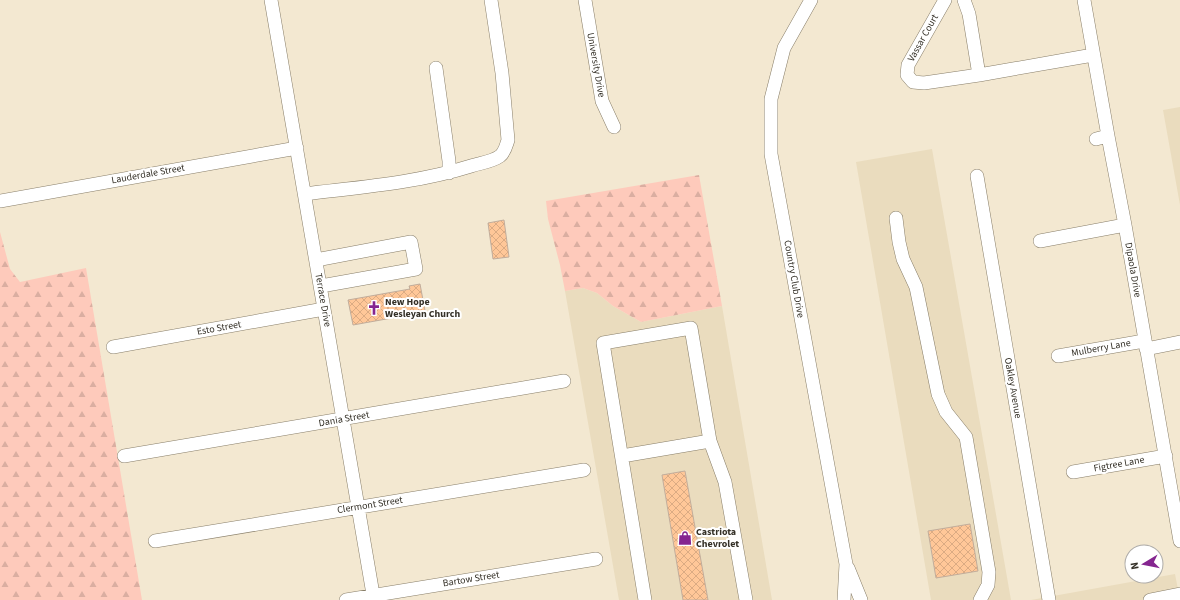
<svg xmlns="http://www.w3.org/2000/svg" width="1180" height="600" font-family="'Source Sans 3',sans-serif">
<defs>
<pattern id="forest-firs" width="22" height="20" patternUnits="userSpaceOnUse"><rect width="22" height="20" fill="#fecabb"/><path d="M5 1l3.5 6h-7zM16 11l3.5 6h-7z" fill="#daaea1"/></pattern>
<pattern id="building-cross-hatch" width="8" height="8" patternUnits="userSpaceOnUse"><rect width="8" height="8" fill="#ffc798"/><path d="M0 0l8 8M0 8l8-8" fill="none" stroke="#dbab83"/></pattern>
</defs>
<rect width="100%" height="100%" fill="#f3e8d1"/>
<path fill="#eadcbe" d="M1180,107V205L1163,110Z
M932,149L1011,600H931L856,162Z
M583,288L597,293L613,306L641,322L722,306L772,600H619L565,291Z
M1175,574L1180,600H1031Z"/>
<path fill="url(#forest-firs)" d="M699,175L722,306L641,322L613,306L597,293L583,288L565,291L560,265L548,219L546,201Z
M0,232L10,269L20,282L86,268L142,600H0Z"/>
<path fill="url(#building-cross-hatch)" stroke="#c1ad9c" d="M504,220L509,257L493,259L488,223Z
M420,284L426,316L414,318V314L353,325L348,300L410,289L409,286Z
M685,471L708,600H683L662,475Z
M970,524L978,571L936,578L928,531Z"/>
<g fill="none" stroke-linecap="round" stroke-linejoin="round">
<defs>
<path id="minor" d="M271,0L374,600
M585,0L602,101L614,127
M811,0L784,48L771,99V154L846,564L844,600
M945,0L908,65L907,75L913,82L924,83L979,75L1093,55
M964,0L969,14L979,75
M1084,0L1108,136L1125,225L1180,541
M436,68L449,161V173
M1096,139L1108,136
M977,176L1049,600
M305,194C361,187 417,183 471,166C480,163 492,162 500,156C505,152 506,146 508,140L502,73L491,0
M0,201L297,148
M896,218L899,242L903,259L916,287L938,394L946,412L966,437L989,572L988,585L980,600
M1040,241L1125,225
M316,260L411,242L416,269L321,286
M113,347L324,309
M1146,349L1180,342
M1058,356L1144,341
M124,456L564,381
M622,456L710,441
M1073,472L1166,456
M155,541L584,470
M848,568L861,600
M346,600L596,559
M645,600L603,343L691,328L710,441L725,482L746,600
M1150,600L1180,594"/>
</defs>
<use href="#minor" stroke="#887e69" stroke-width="14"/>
<use href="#minor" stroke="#fff" stroke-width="13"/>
</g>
<defs>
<symbol id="church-bare" viewBox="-9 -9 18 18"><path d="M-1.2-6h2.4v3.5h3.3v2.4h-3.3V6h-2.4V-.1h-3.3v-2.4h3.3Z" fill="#852690" stroke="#fff" stroke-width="2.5" paint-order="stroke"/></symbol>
<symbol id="shop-bare" viewBox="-9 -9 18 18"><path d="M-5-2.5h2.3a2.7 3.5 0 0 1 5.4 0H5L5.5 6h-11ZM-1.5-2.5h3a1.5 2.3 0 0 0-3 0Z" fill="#852690" stroke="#fff" stroke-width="2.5" paint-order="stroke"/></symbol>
</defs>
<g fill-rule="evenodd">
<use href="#church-bare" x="364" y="298" width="20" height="20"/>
<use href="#shop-bare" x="675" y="528" width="20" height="20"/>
</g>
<g text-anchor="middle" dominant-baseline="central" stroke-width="4" stroke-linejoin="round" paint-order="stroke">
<g font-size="10" fill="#343027" stroke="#fff">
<text transform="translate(923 38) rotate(-61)">Vassar Court</text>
<text transform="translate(596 65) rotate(80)">University Drive</text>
<text transform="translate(148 174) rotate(-10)">Lauderdale Street</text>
<text transform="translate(1133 270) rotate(80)">Dipaola Drive</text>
<text transform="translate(794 279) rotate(80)">Country Club Drive</text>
<text transform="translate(323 300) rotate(80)">Terrace Drive</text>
<text transform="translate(219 328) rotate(-10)">Esto Street</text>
<text transform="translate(1101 348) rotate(-10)">Mulberry Lane</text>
<text transform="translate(1013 388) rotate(80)">Oakley Avenue</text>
<text transform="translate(344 419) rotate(-10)">Dania Street</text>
<text transform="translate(1119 464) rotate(-10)">Figtree Lane</text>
<text transform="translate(370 505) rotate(-9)">Clermont Street</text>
<text transform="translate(471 579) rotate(-9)">Bartow Street</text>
</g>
<g font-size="10" font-weight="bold" fill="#343027" stroke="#fff" text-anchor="start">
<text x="385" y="302">New Hope<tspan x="385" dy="12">Wesleyan Church</tspan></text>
<text x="696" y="532">Castriota<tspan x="696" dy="12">Chevrolet</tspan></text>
</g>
</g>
<g transform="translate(1144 564) rotate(260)"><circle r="19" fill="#ffffff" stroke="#aeaca9"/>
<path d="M0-3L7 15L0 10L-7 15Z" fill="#852690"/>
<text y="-6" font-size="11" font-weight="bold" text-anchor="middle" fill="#343027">N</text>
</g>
</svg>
